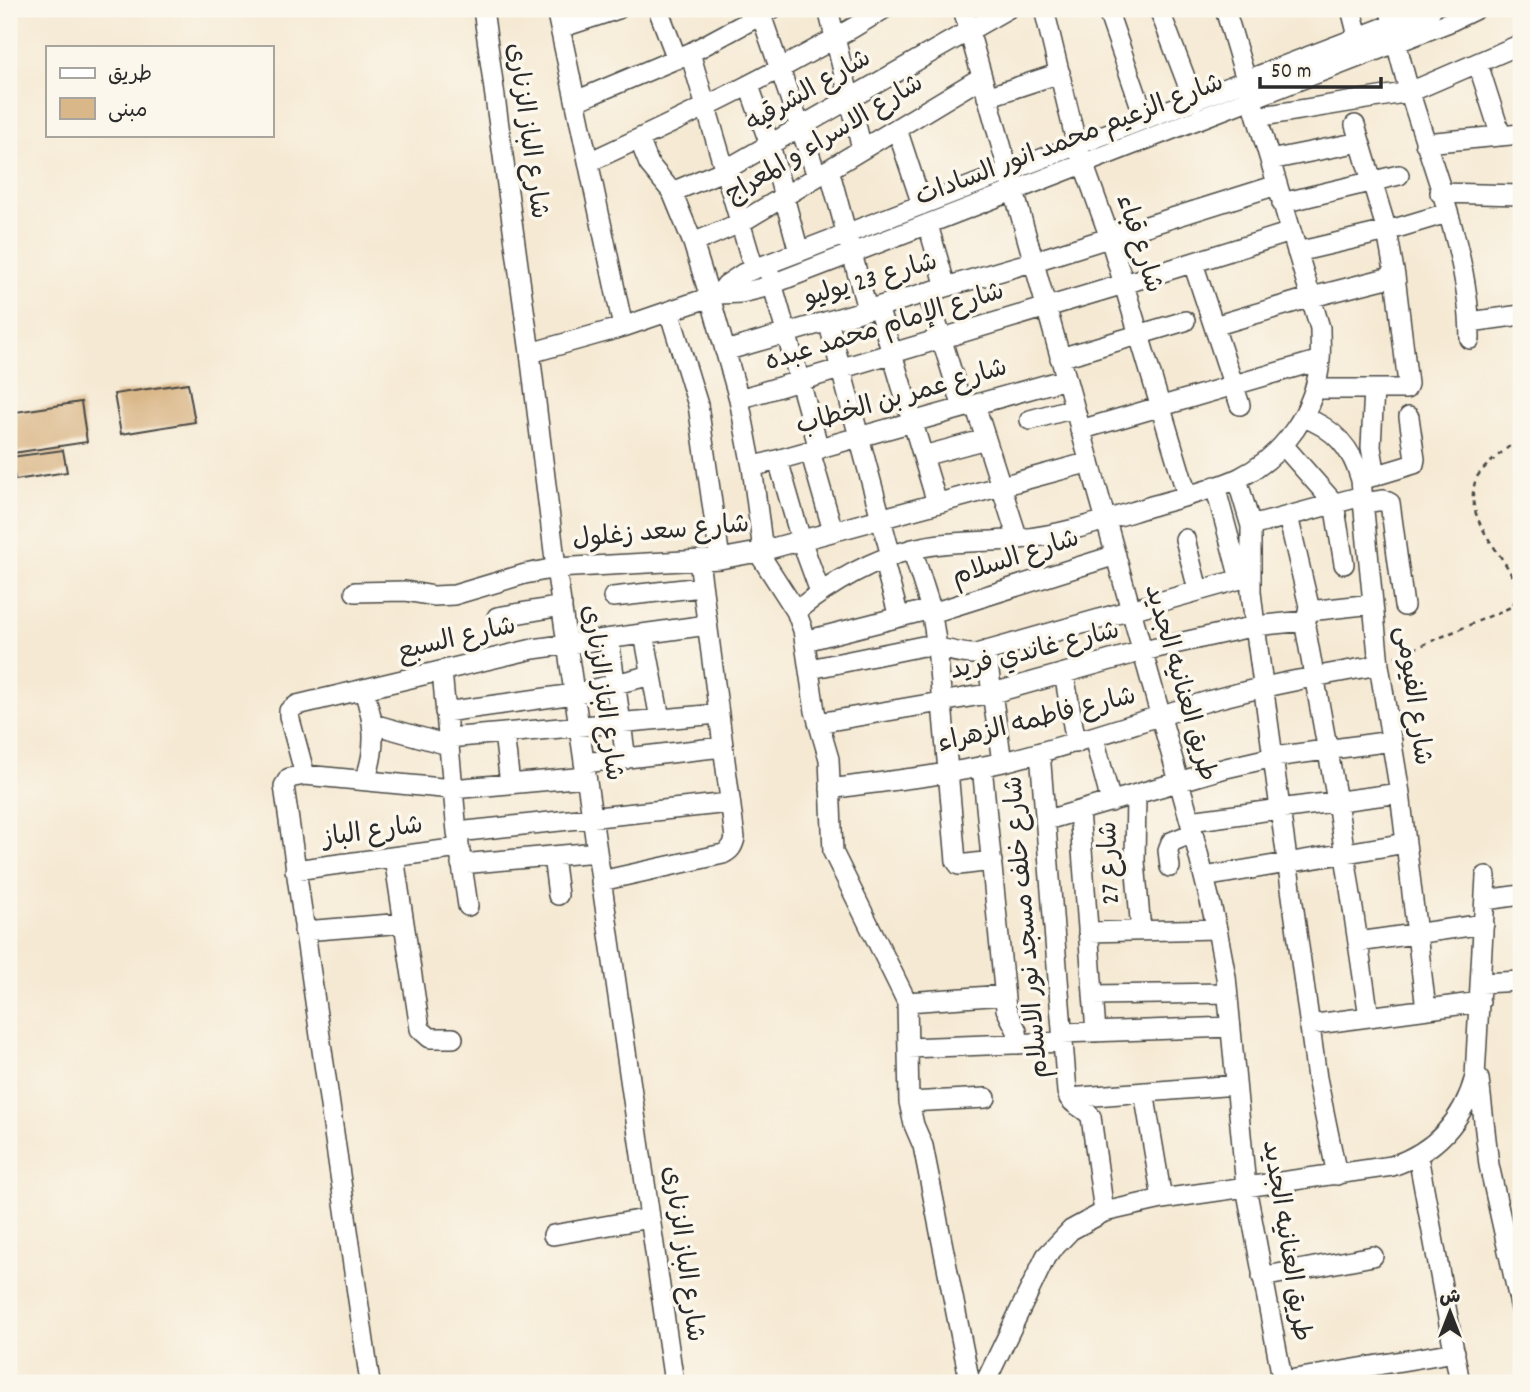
<svg xmlns="http://www.w3.org/2000/svg" width="1530" height="1392" font-family="Dekko,'Playpen Sans Arabic',sans-serif">
<rect width="100%" height="100%" fill="#fbf7ec"/>
<filter id="ink" filterUnits="userSpaceOnUse"><feTurbulence type="fractalNoise" baseFrequency=".0143" numOctaves="2"/><feDisplacementMap in="SourceGraphic" scale="14" xChannelSelector="R" yChannelSelector="G"/><feConvolveMatrix kernelMatrix="1 2 1 2 8 2 1 2 1" color-interpolation-filters="sRGB"/></filter>
<filter id="wash" filterUnits="userSpaceOnUse"><feTurbulence type="fractalNoise" baseFrequency=".00686" numOctaves="4" result="noise"/><feDisplacementMap in="SourceGraphic" scale="28" xChannelSelector="R" yChannelSelector="G"/><feGaussianBlur stdDeviation="1.57" result="paint"/><feColorMatrix in="noise" values="0 0 0 0 0 0 0 0 0 0 0 0 0 0 0 0 0 1.4 0 .05"/><feComposite in="paint" operator="in"/></filter>
<g filter="url(#wash)">
<rect width="100%" height="100%" fill="#f5e9d3"/>
<g id="blocks">
<path fill="#dab789" d="M188,383L195,422L121,434L114,394Z
M81,402L87,442L13,453L9,413Z
M63,450L67,472L15,480L11,457Z"/>
</g>
</g>
<g filter="url(#ink)">
<use href="#blocks" fill-opacity="0" stroke="#494844" stroke-width="2"/>
<g fill="none" stroke-linecap="round" stroke-linejoin="round">
<defs>
<path id="minor" d="M483,9L530,353L556,568L674,1383
M556,9L623,327
M658,9L677,59
M759,9L817,176
M828,9L862,149
M963,9L1190,821L1217,929L1226,977L1246,1187L1283,1383
M1044,9L1077,146L1110,238L1187,495
M1107,9L1145,119
M1159,9L1194,101
M1351,9L1361,48
M1390,9C1407,120 1469,226 1470,339
M560,28L618,9
M690,53L754,269
M1478,64L1501,136
M749,86L770,145L799,252
M987,97L1060,73
M576,101L690,53L772,9
M1257,117L1410,92L1521,44
M897,129L922,205
M639,139L649,164L672,192L693,243L710,297L739,399L752,467L763,551
M1425,143L1521,134
M1270,160L1360,142
M589,162C690,115 789,68 884,9
M829,169L867,309
M672,192L725,170L1007,9
M1440,193L1521,195
M1282,203L1399,175
M928,225L946,287
M693,243L740,223L982,77
M1297,252L1387,231L1447,213
M1193,263L1240,405
M769,272L819,449
M927,292L963,408
M719,294L726,285L744,273L1432,9
M878,307L937,503
M669,311L698,405L720,559
M828,321L891,556
M1470,322L1521,315
M1214,326L1312,297L1395,276
M725,351L1032,262L1277,185
M530,353L623,327L719,294L741,293L762,288L1447,23L1476,9
M1060,358L1185,321
M1315,389H1406L1408,384L1395,276L1387,231L1355,125
M1374,389L1371,447L1376,476
M739,399L1124,284L1291,232
M975,405L1018,539
M1303,417C1334,428 1352,448 1361,480L1379,665L1400,793L1426,1009
M1030,420L1074,408
M1080,430L1320,360
M1283,445L1334,503L1344,564
M810,451L833,531
M923,456L986,439
M778,460L801,540L820,592
M752,467L1066,379
M1237,479L1251,526V592L1255,626L1317,1078L1337,1175
M1361,480L1414,464L1415,459L1409,417
M1215,486L1240,579
M1363,503L1384,500L1390,503L1404,606
M1288,516L1309,606L1305,626L1337,801L1369,1017
M1251,526L1362,496
M1185,539L1198,590
M912,549L931,609L937,647L956,861L959,865L992,861
M758,552L796,611L803,630L815,711L829,759L833,852L907,1002L909,1102L914,1125L923,1146L970,1383
M883,559L899,617
M355,592L405,591L434,596L454,595L525,574L556,568L720,559L758,552L1090,462
M613,597L702,587
M796,611C831,583 868,561 913,549C948,540 983,543 1019,539C1063,535 1106,520 1148,507C1178,498 1211,491 1239,478C1284,456 1316,410 1320,360C1321,350 1320,339 1320,328L1225,9
M1309,611L1373,604
M932,613L1116,555
M497,617L562,606
M644,634L660,719
M609,639L626,759
M805,641L931,609
M986,651L1002,762
M810,669L923,646C942,646 957,655 976,654L1251,576
M442,671L457,832L468,906
M1064,673L1076,743
M363,689C375,721 377,748 365,780
M445,712L574,694L652,675
M818,723L993,693L1143,651L1255,626L1305,621
M373,724L448,745
M504,733L510,784
M448,738L718,714
M1094,738L1111,802
M1040,752L1067,1092C1070,1106 1084,1106 1091,1117L1104,1212
M584,763L722,747
M982,766L1006,1009L1017,1031L1018,1044
M305,775L289,716V711L297,705L533,649L707,625
M830,789C888,781 946,775 1003,762C1074,745 1142,720 1212,700C1267,685 1323,675 1379,665
M1136,794L1135,861L1141,931
M1079,811L1096,1032
M1047,820L1226,768L1274,757L1392,741
M1190,821L1400,793
M457,832L729,803
M553,856L558,895
M394,857L420,1029L430,1038H453
M461,864L597,852
M1170,867L1168,850L1171,842L1193,833
M295,870L459,848
M1204,877L1406,843
M601,881L723,854C731,850 733,846 735,838L699,560
M1485,900L1521,895
M304,931L404,923
M1088,932L1217,929
M1358,942L1484,924
M1481,983L1521,981
M1093,995L1227,993
M907,1002L1004,995
M1309,1025L1480,1002
M1062,1033L1231,1027
M908,1048L1063,1042
M1479,1079L1489,1165L1521,1309
M1144,1092L1162,1199
M1069,1098L1236,1085
M909,1102L986,1098
M1418,1156L1460,1383
M553,1235L650,1218
M1262,1277L1373,1256
M1283,1381L1455,1352
M370,1383L284,786L289,778L305,775L452,789L586,777
M985,1383L1046,1256L1071,1230L1104,1212L1162,1199L1392,1166C1436,1151 1463,1121 1475,1077L1486,876"/>
</defs>
<use href="#minor" stroke="#494844" stroke-width="22"/>
<path stroke="#494844" stroke-width="2.5" stroke-dasharray="5 5" stroke-linecap="butt" d="M1395,657L1511,607C1512,606 1516,599 1517,598C1523,566 1456,524 1477,477C1483,466 1511,446 1521,436"/>
<use href="#minor" stroke="#fff" stroke-width="19"/>
</g>
</g>
<g text-anchor="middle" dominant-baseline="central" stroke-width="7" stroke-linejoin="round" paint-order="stroke">
<g font-size="26" fill="#2b2b2b" stroke="#fbf7ec">
<text transform="translate(809 92) rotate(-30)">شارع الشرقيه</text>
<text transform="translate(526 131) rotate(82)">شارع الباز الزنارى</text>
<text transform="translate(825 140) rotate(-31)">شارع الاسراء و المعراج</text>
<text transform="translate(1070 141) rotate(-21)">شارع الزعيم محمد انور السادات</text>
<text transform="translate(1138 244) rotate(72)">شارع قباء</text>
<text transform="translate(871 281) rotate(-16)">شارع 23 يوليو</text>
<text transform="translate(885 328) rotate(-17)">شارع الإمام محمد عبده</text>
<text transform="translate(902 398) rotate(-16)">شارع عمر بن الخطاب</text>
<text transform="translate(661 533) rotate(-5)">شارع سعد زغلول</text>
<text transform="translate(1016 559) rotate(-18)">شارع السلام</text>
<text transform="translate(457 640) rotate(-13)">شارع السبع</text>
<text transform="translate(1035 652) rotate(-14)">شارع غاندي فريد</text>
<text transform="translate(1179 683) rotate(74)">طريق العنانيه الجديد</text>
<text transform="translate(601 693) rotate(82)">شارع الباز الزنارى</text>
<text transform="translate(1412 696) rotate(82)">شارع الفيومى</text>
<text transform="translate(1037 721) rotate(-14)">شارع فاطمه الزهراء</text>
<text transform="translate(373 833) rotate(-8)">شارع الباز</text>
<text transform="translate(1111 863) rotate(-92)">شارع 27</text>
<text transform="translate(1028 927) rotate(-95)">شارع خلف مسجد نور الاسلام</text>
<text transform="translate(1285 1241) rotate(81)">طريق العنانيه الجديد</text>
<text transform="translate(682 1254) rotate(82)">شارع الباز الزنارى</text>
</g>
</g>
<rect width="1530" height="1392" fill="none" stroke="#fbf7ec" stroke-width="35"/>
<rect x="46" y="46" width="228" height="91" fill="#fbf7ec" stroke="#a8a59f" stroke-width="2"/>
<rect x="60" y="68" width="35" height="10" fill="#ffffff" stroke="#a8a59f" stroke-width="2"/>
<text x="108" y="80" font-size="21" fill="#2b2b2b">طريق</text>
<rect x="60" y="98" width="35" height="21" fill="#dab789" stroke="#a8a59f" stroke-width="2"/>
<text x="108" y="116" font-size="21" fill="#2b2b2b">مبنى</text>
<g transform="translate(1450 1312)" stroke="#fbf7ec" stroke-width="5" paint-order="stroke">
<path d="M0-5L12 26L0 18L-12 26Z" fill="#2b2b2b"/>
<text y="-10" font-size="19" font-weight="bold" text-anchor="middle" fill="#2b2b2b">ش</text>
</g>
<path d="M1260 77v10h121v-10" fill="none" stroke="#2b2b2b" stroke-width="3.5"/>
<text x="1271" y="77" font-size="21" fill="#2b2b2b" stroke="#fbf7ec" stroke-width="5" paint-order="stroke">50 m</text>
</svg>
